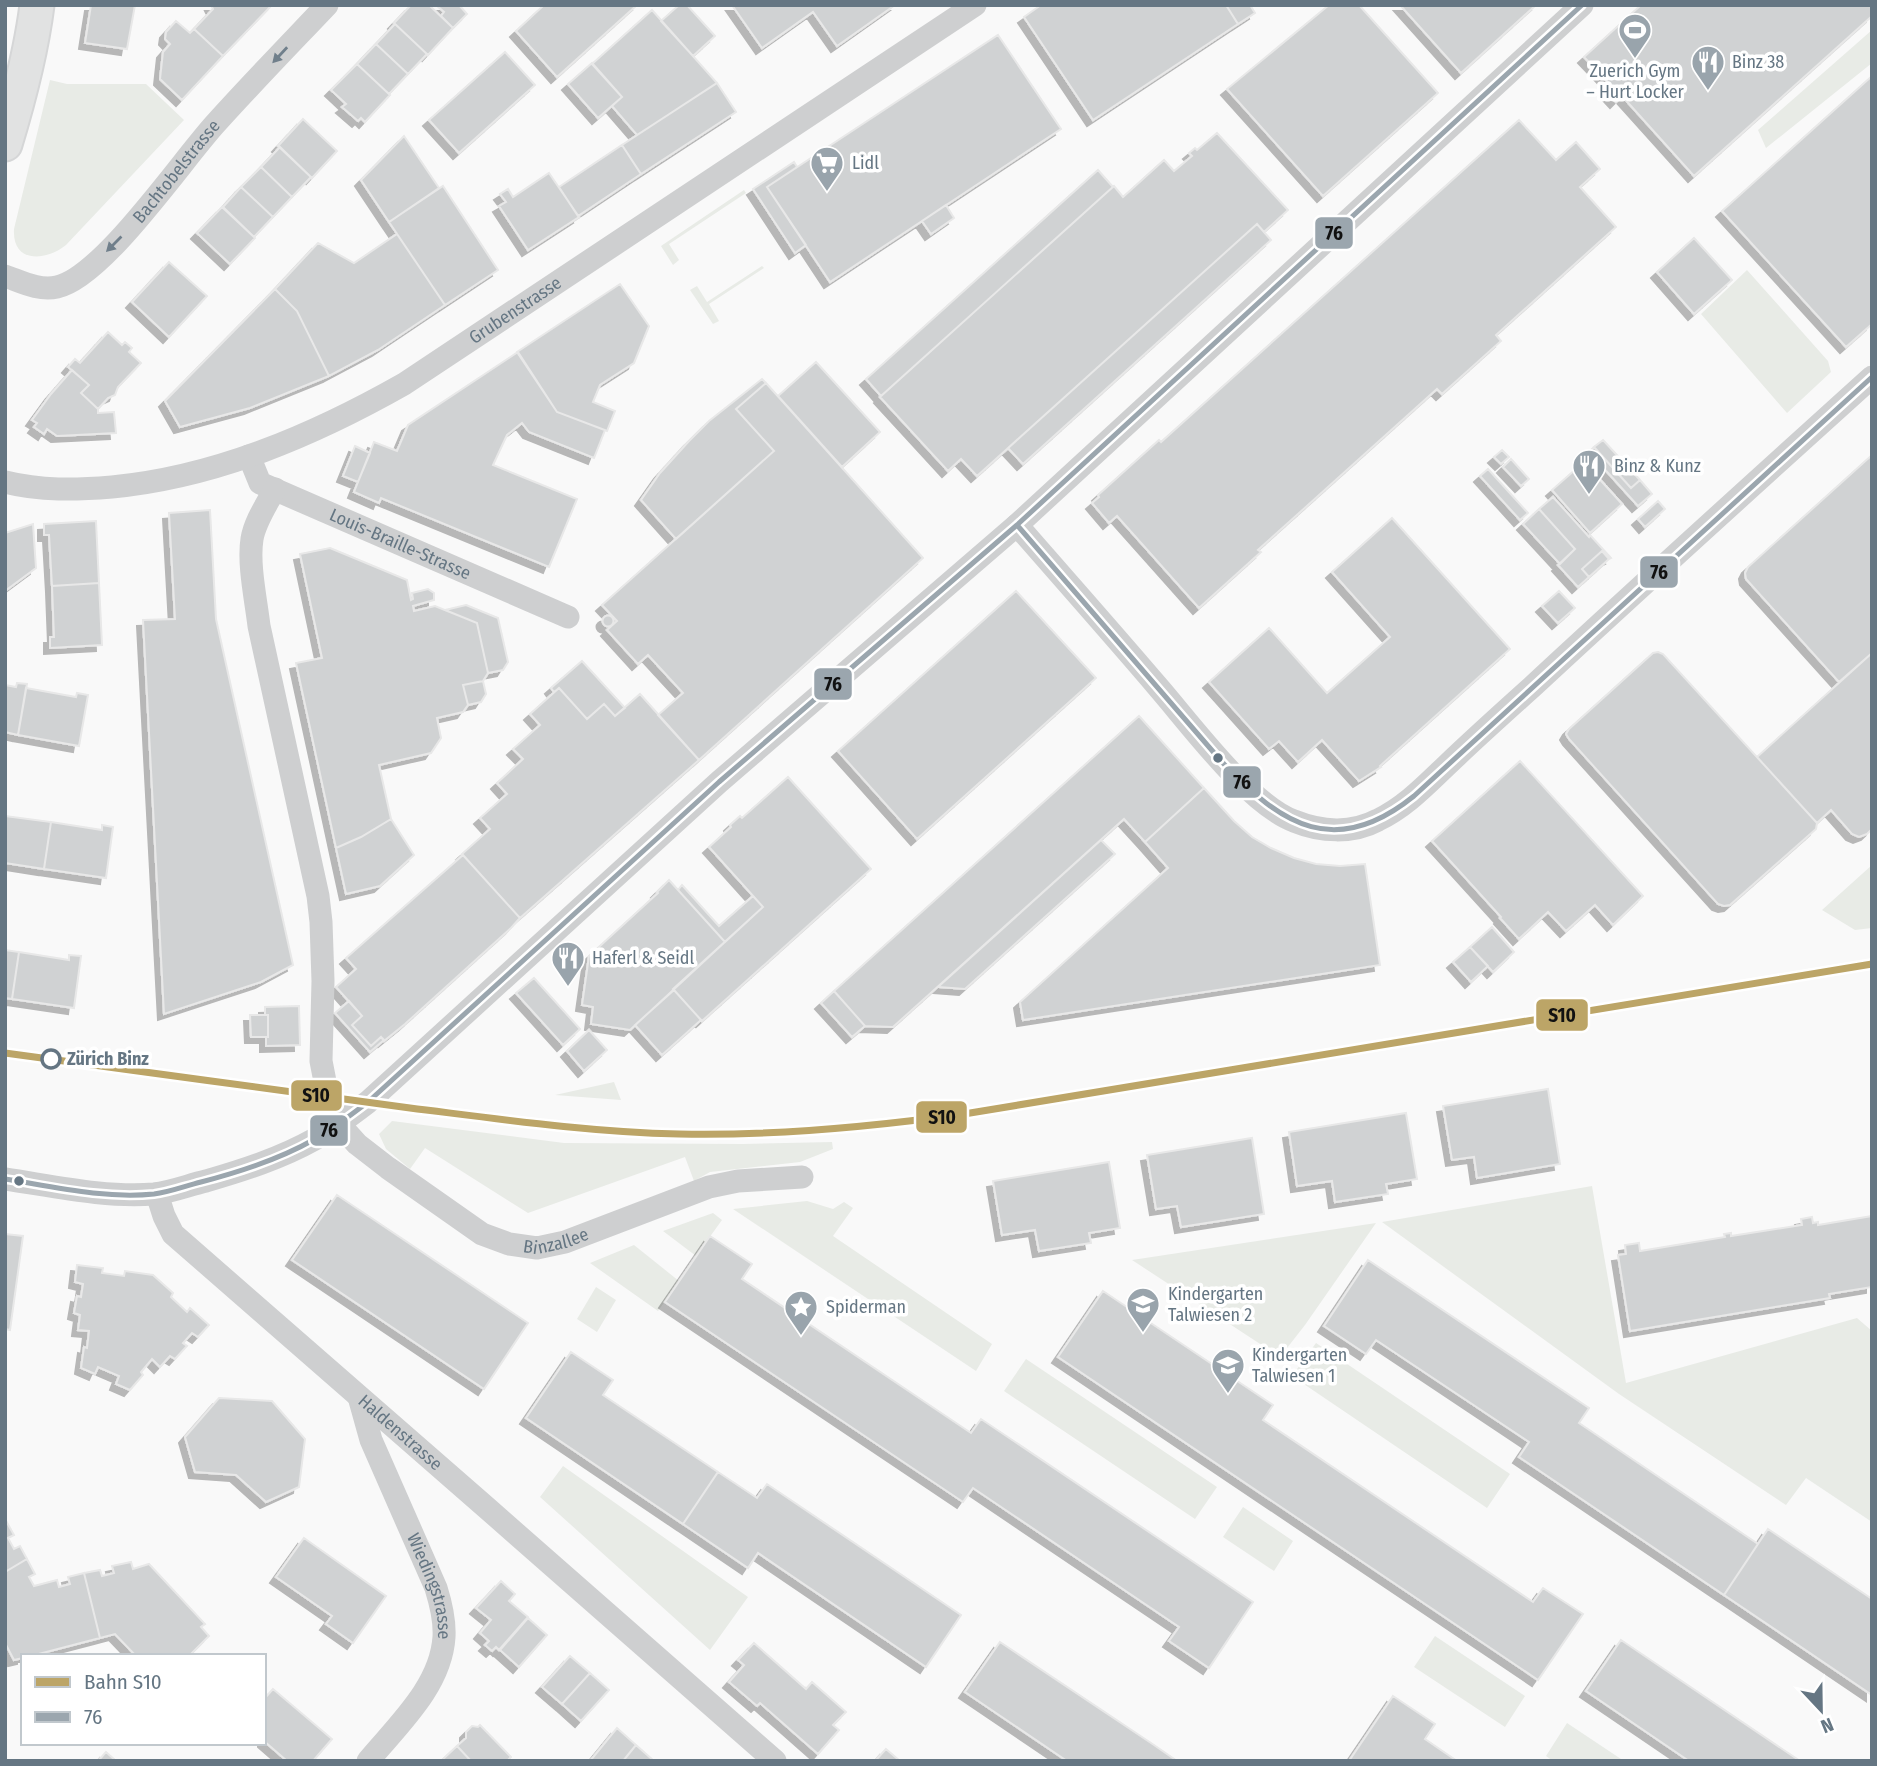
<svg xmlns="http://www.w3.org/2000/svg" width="1877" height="1766" font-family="'Fira Sans Condensed',sans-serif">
<defs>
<filter id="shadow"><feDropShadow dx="-6" dy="6" stdDeviation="0" flood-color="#0004"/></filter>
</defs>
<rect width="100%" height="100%" fill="#f9f9f9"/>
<path fill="#e8ebe6" d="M1872,30V63L1766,148L1758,130Z
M50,80L67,84H146L184,120L66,245C46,261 12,264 14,229Z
M744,190L746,193L669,244L679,260L673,265L661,246Z
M762,266L764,268L709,304L719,321L713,324L690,290L697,286L707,302Z
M1747,270L1828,361L1831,372L1787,413L1701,314Z
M1872,865V928L1855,930L1822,910Z
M614,1082L621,1100L555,1095Z
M392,1121L564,1143L743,1144L832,1142L833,1149L800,1162L710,1172L694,1181L685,1157L528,1213L425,1148L410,1169L386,1149L379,1134Z
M1592,1186L1626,1383L1857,1318L1872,1331V1522L1806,1478L1786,1505L1619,1394L1382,1222Z
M807,1201L833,1209L844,1202L853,1208L833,1236L992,1344L976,1371L733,1209Z
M713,1213L722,1220L696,1256L663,1231Z
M1376,1223L1305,1325L1280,1357L1132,1260Z
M634,1245L679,1281L658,1311L590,1263Z
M596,1287L616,1300L597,1332L577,1319Z
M1316,1343L1510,1474L1487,1508L1292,1376Z
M1026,1359L1217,1487L1195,1519L1004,1391Z
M563,1466L748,1597L710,1650L540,1497Z
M1243,1507L1293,1541L1274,1571L1223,1537Z
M1435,1636L1525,1696L1505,1727L1414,1667Z
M1567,1723L1624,1761H1553L1546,1756Z"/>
<path fill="#d0d2d3" stroke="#e8e8e8" stroke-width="2" filter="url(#shadow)" d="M91,5H135L127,49L85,43Z
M211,5H272L223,56L194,29L213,9Z
M411,5H429L453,28L428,55L394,23Z
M436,5H459L467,14L453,28L441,16L444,12Z
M544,5H637L557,77L516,31Z
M679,5H687L715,36L693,56L661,21Z
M732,5H895L837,46L813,12L762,48Z
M1041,5H1226L1238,24L1093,120L1024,17Z
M1226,5H1250L1255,13L1238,24Z
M1329,5H1359L1438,93L1323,196L1227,89Z
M1400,5H1536L1461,73Z
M1641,5H1872V16L1694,176L1622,96L1616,102L1603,88L1609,83L1584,57Z
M652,10L717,83L637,135L612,106L622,97L592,64Z
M176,21L190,33L194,29L223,56L182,100L160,79L163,52L170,44L165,39L166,32Z
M395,24L427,54L408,74L376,44Z
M998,35L1061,129L830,282L767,187Z
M376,44L408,74L389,94L357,64Z
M505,52L535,85L459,153L429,120Z
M592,63L622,97L598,118L568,84Z
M357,64L390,95L365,122L361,118L358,121L342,107L346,104L331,90Z
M1872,76V324L1846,347L1722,211Z
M717,83L736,112L641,174L622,145Z
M303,119L337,151L312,178L278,146Z
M1519,120L1556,160L1576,142L1600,169L1580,187L1616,227L1496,335L1501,341L1442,394L1437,389L1258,550L1261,552L1199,608L1117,516L1109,523L1092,503L1099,497L1098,495L1159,440L1161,442Z
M1217,133L1288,210L1264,232L1257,224L977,476L961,459L948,471L880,397L1114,186L1123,197L1164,160L1174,171L1192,156L1189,153L1195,148L1197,150Z
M404,136L439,188L389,222L361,180Z
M622,145L641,174L578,216L559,187Z
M280,147L311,177L292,197L261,167Z
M794,162L797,167L767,187L806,245L795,253L753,189Z
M261,167L292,197L273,217L241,187Z
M1098,170L1113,187L881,396L866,379Z
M549,173L579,217L528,250L499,206L506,202L500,194L508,189L513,197Z
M443,186L498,270L445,305L389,222Z
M241,187L273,217L254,237L223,207Z
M946,205L954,218L931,234L922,221Z
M222,207L255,238L230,264L197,233Z
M1257,224L1271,240L1023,464L1008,448Z
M397,234L445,305L378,350L329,376L297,311L275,289L318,243L354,263Z
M1694,238L1732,280L1694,314L1657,272Z
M169,262L207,296L169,337L132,302Z
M620,284L649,326L634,363L600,385L593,402L615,411L607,431L557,412L517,352Z
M275,289L297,311L329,376L250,408L180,427L165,401Z
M108,332L122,345L125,342L132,348L129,352L141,363L118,387L115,395L108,398L98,409L81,393L89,385L68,367L75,359L80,363Z
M518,352L557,412L605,430L594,458L529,432L522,423L507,435L493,465L577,499L549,567L381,498L379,503L354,492L374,442L397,451L408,425Z
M816,362L880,432L842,467L778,396Z
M72,370L89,385L81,393L98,409V413L114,412L116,433L57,436L47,429L44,434L34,427L37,423L32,420L51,394Z
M762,379L766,383L736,409L774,451L676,539L641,500L660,473L689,441L709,421Z
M766,383L923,558L699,760L658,715L683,693L648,655L638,664L607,630L617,621L602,605L774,451L736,409Z
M1603,440L1640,480L1631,488L1594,447Z
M355,446L370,453L358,482L343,476Z
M1594,447L1631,488L1640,480L1652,494L1638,506L1589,452Z
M1502,450L1509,457L1501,464L1494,457Z
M1872,455V653L1839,682L1746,579L1745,573L1748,567Z
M1511,459L1529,479L1521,486L1503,467Z
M1584,462L1622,504L1590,533L1552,490Z
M1488,469L1528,513L1520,520L1480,476Z
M1553,497L1589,537L1590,535L1611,558L1609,559L1602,551L1582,569L1589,577L1578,587L1558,565L1575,549L1539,509Z
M1658,501L1665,509L1645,527L1638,519Z
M1539,509L1575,549L1560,564L1523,524Z
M210,510L216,619L293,965L261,982L164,1014L143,620L175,619L169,513Z
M1392,518L1510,649L1380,766L1381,767L1359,781L1322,740L1298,762L1279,741L1269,749L1209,682L1269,628L1327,693L1390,637L1332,572Z
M96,521L99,583L52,586L49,535H44V524Z
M33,524L36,568L5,591V533Z
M330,548L407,580L411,600L413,599L412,593L428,589L434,593V600L413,606L414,611L435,606L477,623L488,673L483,681L463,685L468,705L463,712L437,718L441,738L431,753L379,765L391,819L361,837L336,848L296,663L322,658L300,554Z
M1602,551L1609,559L1589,577L1582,569Z
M99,583L102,645L50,648V637H54L52,586Z
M1016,591L1096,678L917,839L838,751Z
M1559,591L1575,608L1558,623L1542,606Z
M466,605L498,618L508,662L503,670L488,673L477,623L445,610Z
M602.5 621a5.5 5.5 0 1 1 11 0a5.5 5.5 0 1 1-11 0Z
M1658,652L1663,654L1817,823L1816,829L1730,905L1724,906L1718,904L1569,739L1566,734L1569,729L1653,653Z
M1872,653V829L1867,834L1859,837L1852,834L1831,810L1817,823L1757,757Z
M582,661L625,708L615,716L604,704L587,719L559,688L554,692L551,688Z
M483,681L486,694L481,702L468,705L463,685Z
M17,683L27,684L18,735L5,732V685L16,687Z
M26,688L76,697L77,693L88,695L79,746L18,735Z
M559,688L587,719L604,704L615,716L640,694L699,760L520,918L462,854L490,829L480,818L507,794L497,783L523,759L513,749L540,725L530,714Z
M1139,716L1204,788L1145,842L1124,819L893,1027L865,1026L834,991Z
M1520,761L1643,896L1613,925L1595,905L1566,931L1548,912L1519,939L1500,918L1501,917L1432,841Z
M788,777L871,869L702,1021L673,989L763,907L709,847L731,827L730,825L740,816L742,818Z
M1204,788L1234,821L1252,837L1271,848L1294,858L1316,864L1340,866L1365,864L1380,965L1023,1020L1020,1002L1168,868L1145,842Z
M5,816L51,822L44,869L5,863Z
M391,819L414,855L380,886L346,894L336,848L361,837Z
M51,822L102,830V825L113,827L106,878L44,869Z
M1101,840L1115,854L965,989L938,987Z
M463,855L520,918L511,928L405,1024L384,1041L381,1037L371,1046L352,1025L362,1016L336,987L356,969L346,958Z
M669,880L725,942L630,1030L591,1024L593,1007L582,1005L589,956L658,893L657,892Z
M682,885L719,926L753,896L763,907L725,942L678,890Z
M1492,927L1514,952L1493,972L1470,947Z
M1470,947L1488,966L1471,982L1453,962Z
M5,950L19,952L12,999L5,998Z
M19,952L69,960V955L81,956L74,1008L12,999Z
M534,978L580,1029L563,1045L516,993Z
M674,990L701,1020L662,1055L635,1025Z
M834,991L865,1026L852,1037L821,1003Z
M349,1001L362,1016L352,1025L371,1046L381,1037L384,1040L370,1052L335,1013Z
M299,1006L300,1045L266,1046V1037H268V1015H265V1007Z
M250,1015H268V1037H251Z
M589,1030L607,1050L584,1071L567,1051Z
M1548,1089L1560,1164L1477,1178L1474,1157L1452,1160L1443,1106Z
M1406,1113L1417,1179L1386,1184L1388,1194L1335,1202L1332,1181L1297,1186L1289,1132Z
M1252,1138L1264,1214L1181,1227L1177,1206L1156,1209L1147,1155Z
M1109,1162L1120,1228L1089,1233L1091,1243L1039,1251L1035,1230L1002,1235L993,1181Z
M337,1195L528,1323L484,1389L292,1260Z
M1872,1216V1287L1829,1294L1830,1298L1630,1331L1618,1255L1626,1254L1625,1245L1639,1243L1640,1251L1725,1237L1724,1234L1731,1233V1236L1802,1225L1801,1219L1812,1217L1813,1223L1818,1222V1225Z
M5,1234L23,1236L10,1330L5,1329Z
M710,1236L752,1264L742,1279L971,1433L981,1419L1253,1602L1209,1668L1169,1641L1179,1627L973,1488L963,1502L665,1302Z
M1368,1260L1589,1408L1579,1423L1758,1544L1724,1595L1519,1457L1529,1442L1376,1340L1366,1354L1324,1326Z
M77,1265L103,1268L102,1273L124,1276L125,1271L153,1275L173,1293L171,1297L187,1312L190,1308L209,1325L198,1337L192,1333L183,1343L187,1346L175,1359L170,1356L160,1367L152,1359L141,1372L143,1375L130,1390L116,1384L119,1376L98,1367L95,1374L81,1368L84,1347L87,1348L89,1331L78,1330L80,1315L74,1313L77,1296L81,1297L83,1284L75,1282Z
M1103,1291L1273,1405L1263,1420L1533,1602L1543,1588L1583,1614L1538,1680L1058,1357Z
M571,1352L613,1380L603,1395L718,1472L683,1524L526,1418Z
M219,1398L272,1401L305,1439L299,1487L266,1502L236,1475L195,1472L185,1437Z
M718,1472L757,1498L767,1484L961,1615L926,1667L758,1553L748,1568L683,1524Z
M5,1519L14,1535L8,1538L14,1549L20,1546L27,1559L5,1572Z
M1768,1529L1872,1599V1695L1724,1595Z
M304,1538L386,1596L353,1643L326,1624L332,1616L276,1577Z
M27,1559L35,1574L29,1577L34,1586L57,1580L59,1587L70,1584L68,1577L84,1573L100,1638L31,1656H23V1658L14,1660L5,1643V1572Z
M131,1562L133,1569L149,1564L205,1624L201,1627L209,1636L189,1656H136L115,1634L100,1638L84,1573L100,1570L102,1576L114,1573L112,1566Z
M501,1581L515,1594L509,1601L528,1617L499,1650L496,1647L492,1651L485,1645L489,1641L480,1633L491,1620L476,1608Z
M528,1618L547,1635L519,1667L500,1650Z
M1621,1640L1800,1761H1689L1586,1691Z
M1000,1642L1154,1745L1177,1761H1067L965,1692Z
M754,1643L806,1689L812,1682L846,1712L833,1725L839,1730L818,1754L760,1703L757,1706L729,1682L744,1665L738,1660Z
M570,1656L590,1673L562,1704L542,1687Z
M590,1673L609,1690L581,1721L562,1704Z
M273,1689L332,1739L313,1761H287L264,1741V1699Z
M1393,1696L1435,1724L1425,1739L1457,1761H1349Z
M480,1725L511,1757L507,1761H471L457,1746L466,1738V1732L472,1726L478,1727Z
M617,1728L636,1745L623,1761H590Z
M636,1745L654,1761H623Z
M457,1746L471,1761H441Z
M886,1749L900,1761H875Z
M106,1752L116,1761H98Z"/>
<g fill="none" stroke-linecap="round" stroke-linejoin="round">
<defs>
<path id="secondary" d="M5,144C19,98 31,53 37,5"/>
</defs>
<use href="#secondary" stroke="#d5d6d7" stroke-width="37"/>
<g stroke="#cecfd0" stroke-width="23">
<path id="s1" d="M5,276C22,282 39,291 57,287C103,277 182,160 216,123C252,83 290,44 327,5"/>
<path id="s2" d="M249,456L260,483L568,617"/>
<path id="s3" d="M5,482C41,491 76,490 112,487C216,477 314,435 404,384L975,5"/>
<path id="s4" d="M275,489C267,504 255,521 252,539C248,564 256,600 259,626L318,896L321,922L323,981L321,1061L328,1097L339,1124L357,1144L388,1168L482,1234L509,1244L537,1248L565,1242L709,1187L738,1181L802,1177"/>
<path d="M1017,525C1064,579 1112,633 1158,687C1191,725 1249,804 1294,821C1321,832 1352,834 1378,820C1405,807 1425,786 1446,766C1474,739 1503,713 1532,687C1644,583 1758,480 1872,377"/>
<path d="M5,1179C53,1186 106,1198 154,1194C171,1192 189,1185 206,1181C244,1170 281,1158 315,1139C334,1128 351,1115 368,1102L719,782L1017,525L1582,5"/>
<path id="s5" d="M157,1194L164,1216L173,1234C374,1410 575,1584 775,1761"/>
<path id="s6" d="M359,1397L371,1440L436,1588C441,1604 445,1620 444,1637C441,1686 398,1725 368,1761"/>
</g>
<use href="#secondary" stroke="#e1e2e2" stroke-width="33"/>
<defs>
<path id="bus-1" d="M1017,525L1222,762C1282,826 1336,859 1414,796L1872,377
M5,1179C54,1187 105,1199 154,1194C170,1192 185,1186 201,1182C240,1172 280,1159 315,1139C334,1128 351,1115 368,1102L719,782L1017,525L1582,5"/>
</defs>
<use href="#bus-1" stroke="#fff" stroke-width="10"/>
<use href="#bus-1" stroke="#9ba6ae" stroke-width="5"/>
<defs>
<path id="rail-1" d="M5,1053C140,1071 275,1090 410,1108C499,1119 589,1132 679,1134C774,1136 870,1127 964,1114L1872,964"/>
</defs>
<use href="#rail-1" stroke="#fff" stroke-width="12"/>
<use href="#rail-1" stroke="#bca567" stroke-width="7"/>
</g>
<defs><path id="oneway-solid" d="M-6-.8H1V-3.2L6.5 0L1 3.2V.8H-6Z" transform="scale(1.75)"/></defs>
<g fill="#707f8b">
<use href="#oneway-solid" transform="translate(280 55) rotate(133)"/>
<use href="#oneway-solid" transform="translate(114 244) rotate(135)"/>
</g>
<defs>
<symbol id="stadium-pin" viewBox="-11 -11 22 30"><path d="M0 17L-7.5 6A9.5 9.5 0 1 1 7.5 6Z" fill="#99a4ac" stroke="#fff"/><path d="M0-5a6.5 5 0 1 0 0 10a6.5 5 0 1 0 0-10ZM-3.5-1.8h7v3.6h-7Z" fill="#fff"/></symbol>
<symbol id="restaurant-pin" viewBox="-11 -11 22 30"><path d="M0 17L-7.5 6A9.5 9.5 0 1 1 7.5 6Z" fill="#99a4ac" stroke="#fff"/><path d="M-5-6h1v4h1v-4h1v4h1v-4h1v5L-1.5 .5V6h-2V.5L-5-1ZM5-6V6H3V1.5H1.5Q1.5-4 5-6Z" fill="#fff"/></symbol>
<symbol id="supermarket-pin" viewBox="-11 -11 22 30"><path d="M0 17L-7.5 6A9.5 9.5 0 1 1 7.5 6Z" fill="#99a4ac" stroke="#fff"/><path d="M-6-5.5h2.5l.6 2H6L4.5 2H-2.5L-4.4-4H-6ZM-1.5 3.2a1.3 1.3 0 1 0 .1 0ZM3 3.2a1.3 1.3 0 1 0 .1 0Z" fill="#fff"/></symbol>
<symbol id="school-pin" viewBox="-11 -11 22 30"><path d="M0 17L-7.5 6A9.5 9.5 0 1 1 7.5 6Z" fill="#99a4ac" stroke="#fff"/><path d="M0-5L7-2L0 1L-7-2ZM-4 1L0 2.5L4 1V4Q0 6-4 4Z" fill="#fff"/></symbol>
<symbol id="sight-pin" viewBox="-11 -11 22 30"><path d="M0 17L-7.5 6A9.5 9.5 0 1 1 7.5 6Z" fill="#99a4ac" stroke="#fff"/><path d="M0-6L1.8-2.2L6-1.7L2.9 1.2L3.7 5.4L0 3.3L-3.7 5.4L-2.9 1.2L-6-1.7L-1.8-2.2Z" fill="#fff"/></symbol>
</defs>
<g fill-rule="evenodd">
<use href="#stadium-pin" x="1616" y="11" width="38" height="52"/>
<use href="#restaurant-pin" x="1689" y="43" width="38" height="52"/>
<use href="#supermarket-pin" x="808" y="144" width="38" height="52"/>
<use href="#restaurant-pin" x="1570" y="447" width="38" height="52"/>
<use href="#restaurant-pin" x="549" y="939" width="38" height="52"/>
<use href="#school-pin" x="1124" y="1285" width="38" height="52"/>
<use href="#sight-pin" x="782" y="1288" width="38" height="52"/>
<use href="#school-pin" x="1209" y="1346" width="38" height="52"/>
</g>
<g fill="#657683" stroke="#fff" stroke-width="2.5">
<circle cx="1218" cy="758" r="6"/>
<circle cx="19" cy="1181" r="6"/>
</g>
<circle fill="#fff" stroke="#657683" stroke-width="3.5" cx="51" cy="1059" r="9"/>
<g text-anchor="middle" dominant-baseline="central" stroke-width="7" stroke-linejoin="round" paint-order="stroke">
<g font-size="18" fill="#657683" stroke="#fff" text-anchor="start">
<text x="1732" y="62">Binz 38</text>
<text x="1635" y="71" text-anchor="middle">Zuerich Gym<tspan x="1635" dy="21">– Hurt Locker</tspan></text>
<text x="852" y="163">Lidl</text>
<text x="1614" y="466">Binz &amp; Kunz</text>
<text x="592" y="958">Haferl &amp; Seidl</text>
<text x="1168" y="1294">Kindergarten<tspan x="1168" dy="21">Talwiesen 2</tspan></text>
<text x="826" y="1307">Spiderman</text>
<text x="1252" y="1355">Kindergarten<tspan x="1252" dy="21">Talwiesen 1</tspan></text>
</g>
<g font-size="18" fill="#657683" stroke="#fff">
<text stroke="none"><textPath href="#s1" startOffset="222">Bachtobelstrasse</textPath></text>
<text stroke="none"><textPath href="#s3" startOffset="553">Grubenstrasse</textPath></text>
<text stroke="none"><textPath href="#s2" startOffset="182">Louis-Braille-Strasse</textPath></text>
<text stroke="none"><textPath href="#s4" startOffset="908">Binzallee</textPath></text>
<text stroke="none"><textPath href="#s5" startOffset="345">Haldenstrasse</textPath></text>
<text stroke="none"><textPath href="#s6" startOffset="203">Wiedingstrasse</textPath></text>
</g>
<g font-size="18" font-weight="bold" fill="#657683" stroke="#fff" text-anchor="start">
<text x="67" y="1059">Zürich Binz</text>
</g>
</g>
<g stroke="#fff" stroke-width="2.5">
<rect x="1314" y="216" width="40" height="34" rx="7" fill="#9ba6ae"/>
<rect x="1639" y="555" width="40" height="34" rx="7" fill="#9ba6ae"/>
<rect x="813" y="667" width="40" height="34" rx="7" fill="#9ba6ae"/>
<rect x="1222" y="765" width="40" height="34" rx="7" fill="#9ba6ae"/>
<rect x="1535" y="998" width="54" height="34" rx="7" fill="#bca567"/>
<rect x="290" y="1079" width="53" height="33" rx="7" fill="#bca567"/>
<rect x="915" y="1100" width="53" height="34" rx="7" fill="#bca567"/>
<rect x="309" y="1114" width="40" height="33" rx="7" fill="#9ba6ae"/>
</g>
<g font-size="19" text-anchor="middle" font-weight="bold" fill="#111">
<text x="1334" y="240">76</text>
<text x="1659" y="579">76</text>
<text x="833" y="691">76</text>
<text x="1242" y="789">76</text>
<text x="1562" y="1022">S10</text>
<text x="316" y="1102">S10</text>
<text x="942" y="1124">S10</text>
<text x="329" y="1137">76</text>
</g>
<rect width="1877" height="1766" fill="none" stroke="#657683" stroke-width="14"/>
<rect x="21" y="1654" width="245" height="91" fill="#ffffff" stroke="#c1c8cd" stroke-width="2"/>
<rect x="35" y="1677" width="35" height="10" fill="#bca567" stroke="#c1c8cd" stroke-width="2"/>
<text x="84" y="1689" font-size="21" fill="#657683">Bahn S10</text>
<rect x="35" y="1712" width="35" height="10" fill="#9ba6ae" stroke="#c1c8cd" stroke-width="2"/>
<text x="84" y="1724" font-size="21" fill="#657683">76</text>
<g transform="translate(1821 1710) rotate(158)" stroke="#ffffff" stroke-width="5" paint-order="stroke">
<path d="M0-5L12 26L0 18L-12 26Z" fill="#657683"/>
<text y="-10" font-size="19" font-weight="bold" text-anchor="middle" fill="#657683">N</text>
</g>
</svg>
